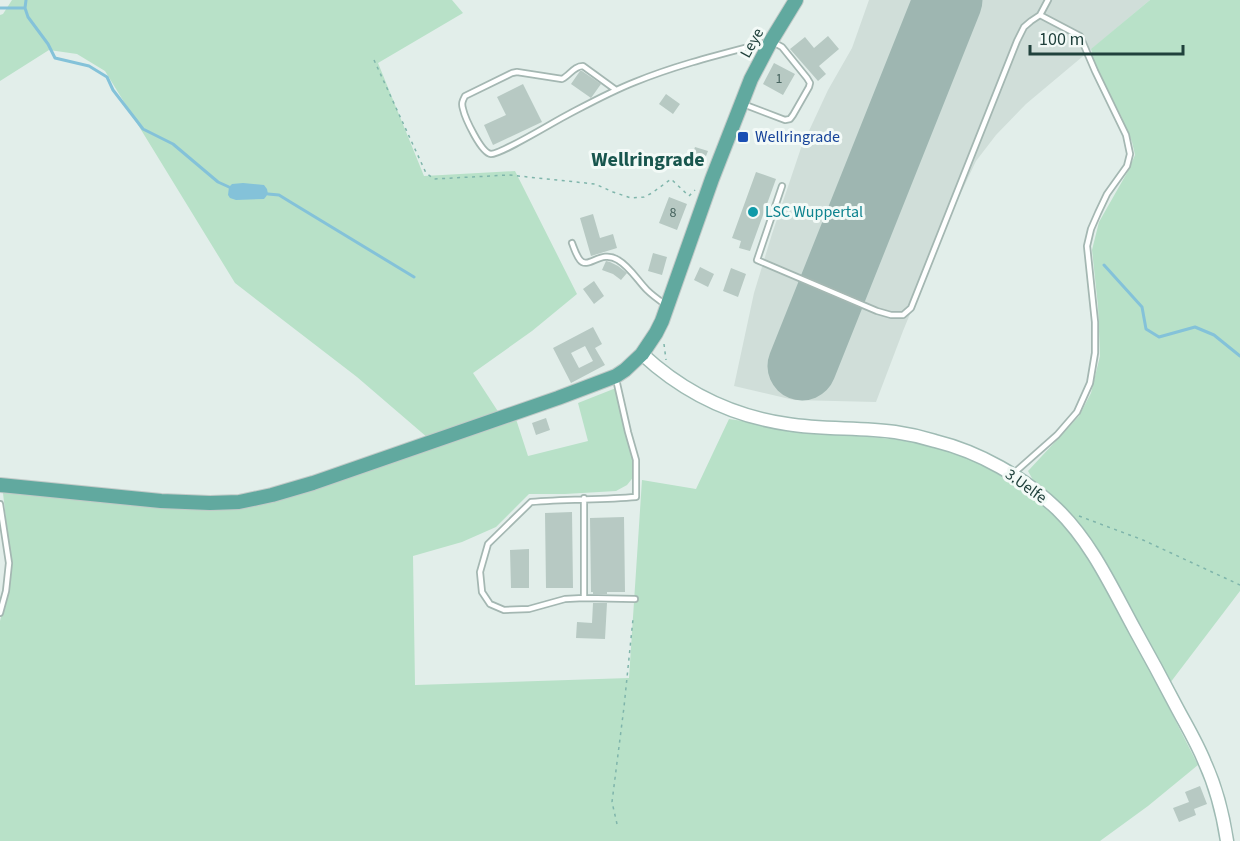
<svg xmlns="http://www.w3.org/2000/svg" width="1240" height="841" font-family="'Source Sans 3',sans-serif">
<rect width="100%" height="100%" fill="#e2eeea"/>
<path fill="#d0ded9" d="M869,0H1150L1026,104L996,135L976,161L951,214L903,331L876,402L794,400L734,386L754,293L772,234L801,148L828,90L852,48Z"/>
<path fill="#b8e1c8" d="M12,0H452L463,13L378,63L424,176L515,171L577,294L532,331L473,373L499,413L428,438L357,377L235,283L105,71L77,54L49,50L0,81V15L3,14Z
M1150,0H1240V591L1170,683L1122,596L1034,482L1028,471L1079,416L1091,393L1100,356L1098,306L1092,250L1099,222L1128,171L1135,155L1132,142L1122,118L1096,68L1091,49Z
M616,388L634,461L635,475L627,485L616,491L565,494H529L496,527L462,542L413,556L415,685L629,678L642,480L696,489L729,419L750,422L787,430L893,439L932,446L970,459L1024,488L1053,514L1079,544L1116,604L1198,765L1148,806L1100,841H0V621L8,591L11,564L3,493L238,504L515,416L528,456L588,441L578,403Z"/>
<path fill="#84c2d9" d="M243,183L264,185L267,189L268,194L264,199L236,200L230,198L228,195L229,187L232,184Z"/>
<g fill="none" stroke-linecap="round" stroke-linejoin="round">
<path stroke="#84c2d9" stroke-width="3" d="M0,8H25L26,0
M25,8L28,17L48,44L55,58L89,66L107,77L113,90L143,129L173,144L218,182L229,187
M268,194L279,195L292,203L414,277
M1104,265L1142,307L1146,329L1159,337L1195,327L1214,335L1240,356"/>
<path stroke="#9eb6b1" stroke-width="69" d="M802,366L948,0"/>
</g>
<path fill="#b7c9c3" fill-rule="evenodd" d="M828,36L839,49L819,66L826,74L818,81L790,49L805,37L814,48Z
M774,63L795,74L783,95L763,84Z
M580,71H582L601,84L591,98L571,84Z
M523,84L542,122L493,145L484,125L506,115L497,97Z
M666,94L680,104L673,114L659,104Z
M695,147L708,151L702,166L690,162Z
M756,172L776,179L750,251L739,248L741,241L732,238Z
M669,197L687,204L677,230L659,223Z
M593,214L600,238L613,234L617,248L591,256L580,218Z
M653,253L667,257L662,275L648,271Z
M606,261L610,262L618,266L627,273L621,280L613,274L602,270Z
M700,267L714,274L708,287L694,280Z
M731,268L746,274L738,297L723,291Z
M594,281L604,296L594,304L583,289Z
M593,327L602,344L595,348L605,365L571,383L553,348ZM585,346L593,361L579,368L571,353Z
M546,418L550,430L536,435L532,423Z
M572,512L573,588H546L545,513Z
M624,517L625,592H607V594H593V592H591L590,518Z
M529,549V588H511L510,550Z
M593,603H607L605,639L576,638L577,622L592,623Z
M1200,786L1207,804L1194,809L1196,815L1179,822L1173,808L1189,802L1185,792Z"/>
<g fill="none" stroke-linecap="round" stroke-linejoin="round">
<defs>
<path id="lane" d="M616,90L583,66C574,66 570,75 562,79L517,72L512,73L465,96C463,100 461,103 463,109C465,118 481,153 491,154C502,154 555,121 569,114C590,103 612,91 635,82C679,64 726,53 771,41L782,47L807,78L810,83L809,87L793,115L790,119L785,120L743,104
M782,186L757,260L877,311L891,315H903L911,308L1017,41L1024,27L1031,21L1040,15L1048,0
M572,243C574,248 576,255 580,260C588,270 601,249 618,260C630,267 638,281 647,290C653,296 659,300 666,305
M1014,473L1057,435L1077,412L1090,383L1095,353V322L1087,246L1091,229L1098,213L1107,194L1127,166L1130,154L1126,135L1095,71L1080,36L1040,15
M584,498V598L565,599L529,609L504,610L490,604L482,592L480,572L488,544L531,502C566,499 601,500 636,497V460L628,432L616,379
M0,504L9,563L6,591L0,613
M584,598L635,599"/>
<path id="secondary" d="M642,354C683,392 732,416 787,424C823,430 860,427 895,432C909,434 922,437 935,441C980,452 1023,477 1057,509C1092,543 1112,588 1135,630C1149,655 1163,681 1176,706C1186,725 1197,743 1205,763C1216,787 1223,815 1227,841"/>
<path id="primary" d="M0,485L161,501L210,503L239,502L272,495L313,483L558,398L616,376L625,370L642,354L656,333L662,321L712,179L751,79L771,41L796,0"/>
</defs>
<use href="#lane" stroke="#a4b7b2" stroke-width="8"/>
<use href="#secondary" stroke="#9fbbb4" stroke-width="15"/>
<use href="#primary" stroke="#c1cac8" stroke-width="16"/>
<path stroke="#7fb5ab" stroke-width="1.5" stroke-dasharray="3 4.5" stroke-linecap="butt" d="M374,60L426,173L434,179L509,175L595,184L613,192L631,198L644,197L652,193L671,179L689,196L695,190
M664,344L666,360
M1079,516L1143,540L1240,585
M617,824L612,802L624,707L633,619"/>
<use href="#lane" stroke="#fff" stroke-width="4.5"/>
<use href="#secondary" stroke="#fff" stroke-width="12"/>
<use href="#primary" stroke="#61a99f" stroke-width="14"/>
</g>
<rect fill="#1a4fb4" stroke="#f3faf7" stroke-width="2" x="737" y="131" width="12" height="12" rx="3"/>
<circle fill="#0f9aa8" stroke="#f3faf7" stroke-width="2" cx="753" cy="212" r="6"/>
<g text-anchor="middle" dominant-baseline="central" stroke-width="6" stroke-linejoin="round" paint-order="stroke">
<g font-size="14" fill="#46635e">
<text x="779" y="79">1</text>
<text x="673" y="213">8</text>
</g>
<g font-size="16" fill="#20413c" stroke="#f3faf7">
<text transform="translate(752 43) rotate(-61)">Leye</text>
<text transform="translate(1026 486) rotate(36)">3.Uelfe</text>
</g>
<g font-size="16" fill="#164399" stroke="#f3faf7" text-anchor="start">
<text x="755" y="137">Wellringrade</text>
</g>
<g font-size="16" fill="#0d838f" stroke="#f3faf7" text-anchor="start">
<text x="765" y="212">LSC Wuppertal</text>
</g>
<g font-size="20" font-weight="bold" fill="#19564e" stroke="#f3faf7">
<text x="648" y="160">Wellringrade</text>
</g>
</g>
<path d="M1030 45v9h153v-9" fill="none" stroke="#20413c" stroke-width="3"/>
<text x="1039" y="45" font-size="18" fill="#20413c" stroke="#f3faf7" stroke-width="4.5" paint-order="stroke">100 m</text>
</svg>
